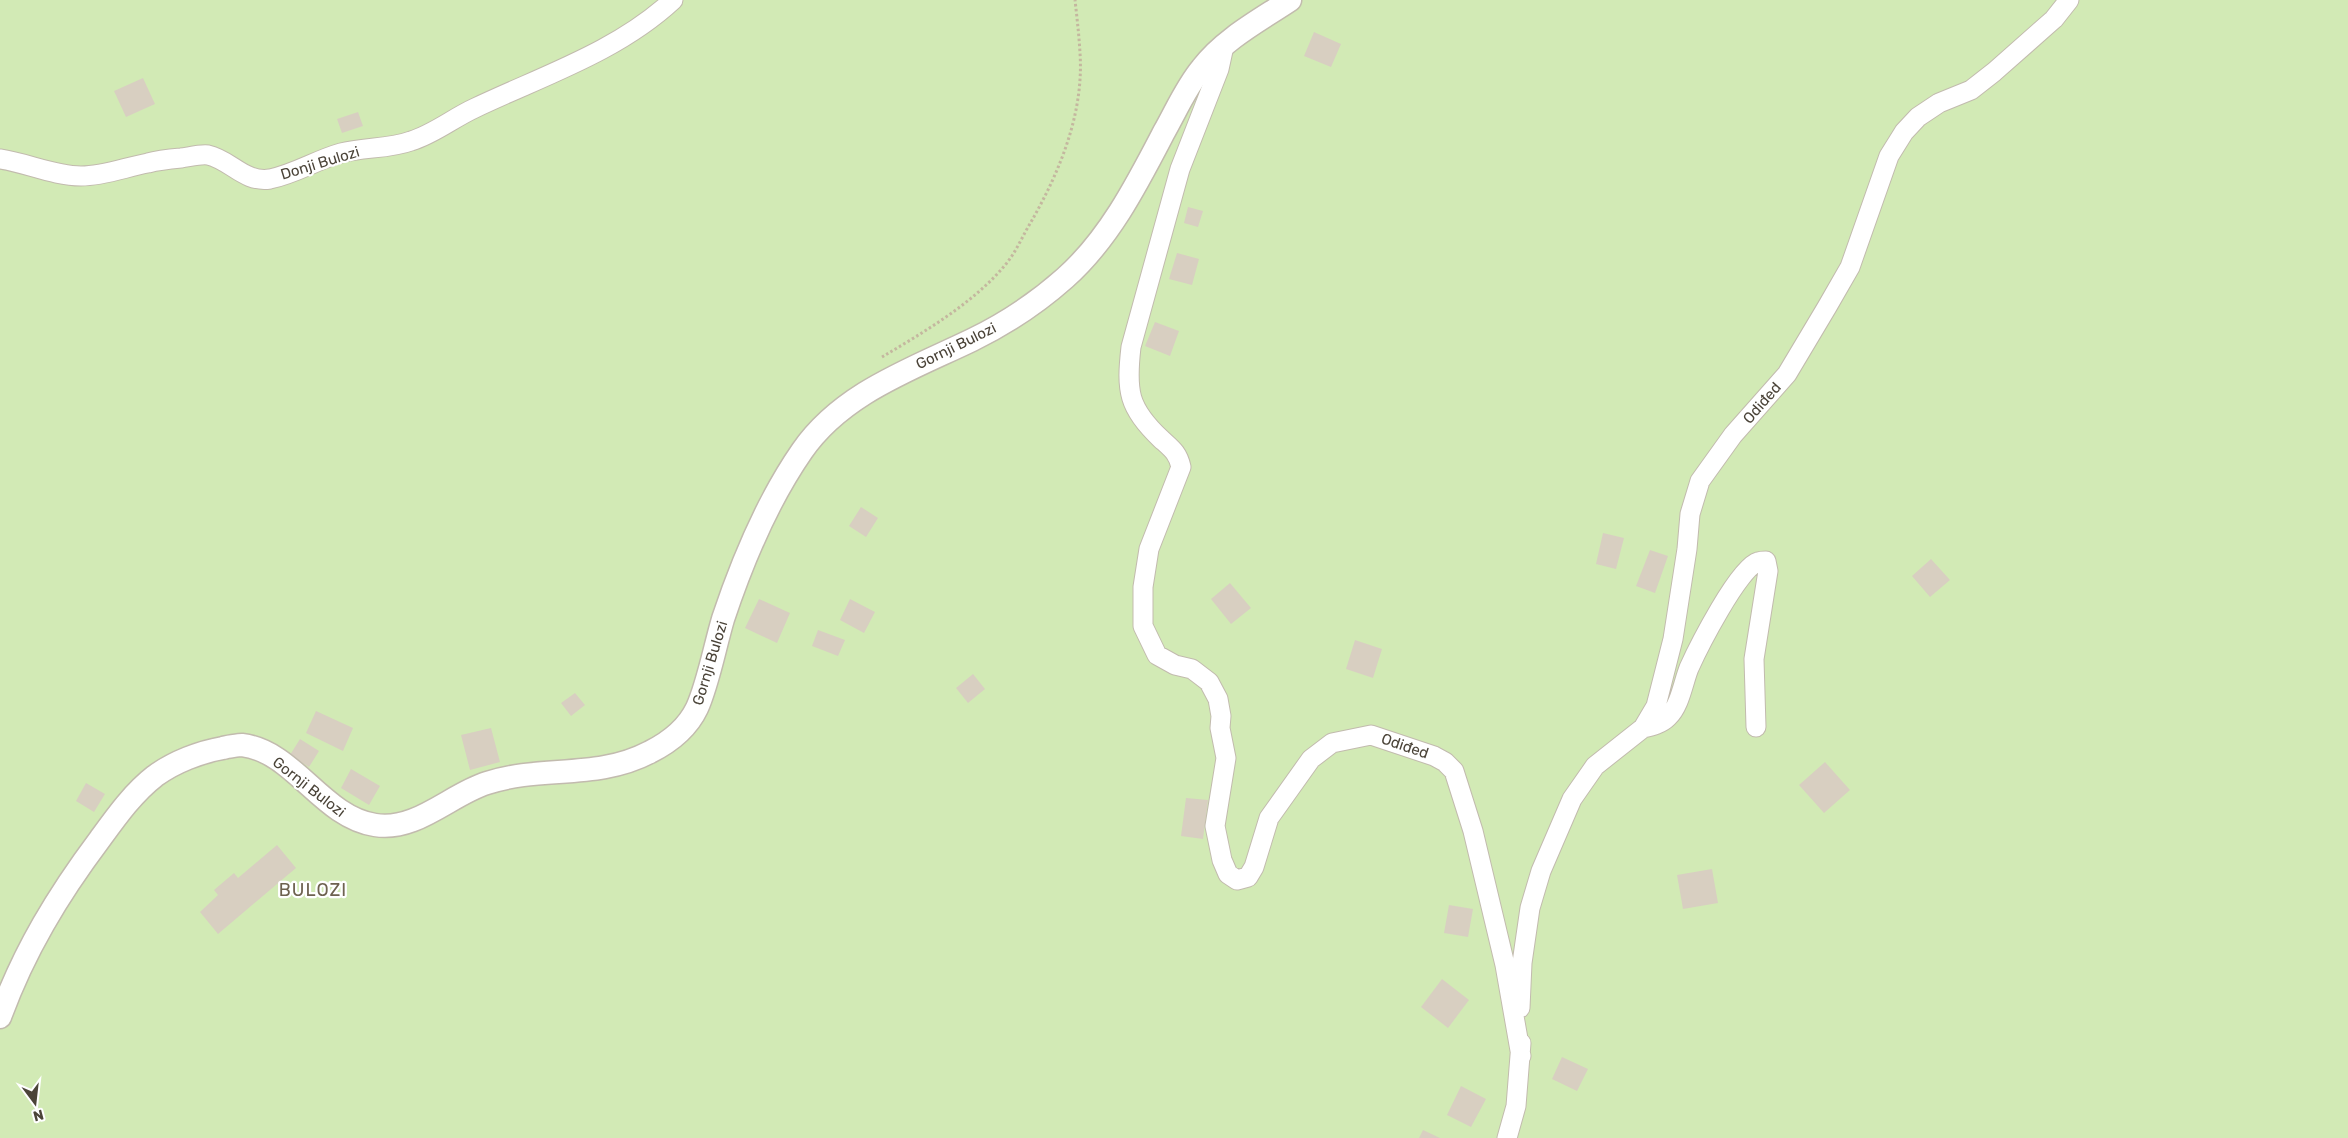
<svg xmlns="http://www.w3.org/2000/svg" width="2348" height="1138" font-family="Rubik,sans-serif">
<rect width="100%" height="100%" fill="#f6f3ec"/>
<path fill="#d2eab5" d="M0,0H2348V1138H0Z"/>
<path fill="#d8cfc1" d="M1314,32L1341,44L1331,67L1304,56Z
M143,78L155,104L126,117L114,91Z
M358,112L363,126L342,133L337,119Z
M1188,207L1203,211L1198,227L1184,223Z
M1177,253L1199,259L1192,285L1169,279Z
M1155,322L1179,331L1170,356L1145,346Z
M861,507L878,518L866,537L849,526Z
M1603,533L1624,538L1616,569L1596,564Z
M1650,550L1668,556L1655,593L1636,586Z
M1931,559L1950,580L1930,597L1912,576Z
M1230,583L1251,608L1231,624L1211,599Z
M759,599L790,613L777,643L745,628Z
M850,599L875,612L864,633L840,620Z
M818,630L845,640L838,656L812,646Z
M1355,640L1382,649L1373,678L1346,669Z
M973,674L985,689L968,703L956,688Z
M575,693L585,705L571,716L561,703Z
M316,711L353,728L343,751L306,733Z
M491,728L500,762L470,770L461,735Z
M300,739L319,751L309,767L290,755Z
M1825,762L1850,790L1824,813L1799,785Z
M351,769L380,786L369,805L341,788Z
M86,783L105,794L94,812L76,801Z
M1186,798L1208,800L1203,839L1181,836Z
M277,845L296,868L218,934L200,912L218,895L214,890L234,873L238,878Z
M1712,869L1718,903L1683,909L1677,875Z
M1449,905L1473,909L1468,937L1444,933Z
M1442,979L1469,1000L1448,1028L1421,1007Z
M1562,1057L1588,1069L1577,1091L1552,1079Z
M1461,1086L1486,1099L1471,1127L1447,1115Z
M1423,1130L1440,1138H1419Z"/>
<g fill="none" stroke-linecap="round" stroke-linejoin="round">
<defs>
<path id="minor" d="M1224,46L1219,69L1180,169L1131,347C1126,391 1128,408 1161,439C1172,449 1178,453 1181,467L1149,549L1143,587V626L1157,655L1175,665L1192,669L1209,682L1218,699L1221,716L1220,728L1226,758L1215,826L1222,860L1228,874L1237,880L1248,877L1254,867L1269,818L1311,759L1332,743L1371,735L1434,756L1445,762L1454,771L1473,831L1505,965L1521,1056
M0,159C27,163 54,176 81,176C104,176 126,167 148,163C159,160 170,159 181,158C189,157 200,154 208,155C231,160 244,183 270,179C295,174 316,160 341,153C364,147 389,149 411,141C434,134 453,118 475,108C542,76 617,52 673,0
M1643,728C1652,726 1661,724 1668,717C1680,706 1683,683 1689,668C1698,648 1739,567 1758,562C1761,561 1763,561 1766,561L1768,571L1754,659L1756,727
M1520,1008L1522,963L1530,908L1541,871L1572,799L1595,766L1643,728L1656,706L1673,639L1687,549L1690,514L1700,481L1733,435L1787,374L1827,307L1850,267L1889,156L1904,132L1918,117L1939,103L1971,90L1994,72L2054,19L2069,0
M1507,1138L1516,1106L1521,1043"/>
<path id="tertiary" d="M0,1017C24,951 58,895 100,839C116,817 133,793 155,776C174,762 200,752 223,748C226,747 239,745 242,745C294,751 322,817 375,825C416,832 451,794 487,783C542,765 597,780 650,752C670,742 687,729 697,708C708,684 715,646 723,619C742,562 768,500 802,451C842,393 912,369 972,340C1005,324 1038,302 1065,278C1109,239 1137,184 1164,132C1176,111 1186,87 1202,68C1224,39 1260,20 1290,0"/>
</defs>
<use href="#minor" stroke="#c2bbae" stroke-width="21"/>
<use href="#tertiary" stroke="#c2bbae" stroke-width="25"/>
<path stroke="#c4b79f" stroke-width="3" stroke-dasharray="2.5 2.5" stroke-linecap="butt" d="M882,357C924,332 974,303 1006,264C1016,252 1023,235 1031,222C1060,171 1084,113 1080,53C1079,35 1077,18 1075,0"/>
<use href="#minor" stroke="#fff" stroke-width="19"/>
<use href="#tertiary" stroke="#fff" stroke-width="22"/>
</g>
<g text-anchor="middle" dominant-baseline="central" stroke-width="4.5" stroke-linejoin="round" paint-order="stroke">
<g font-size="15" fill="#4b4439" stroke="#fff">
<text transform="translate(320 163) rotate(-17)">Donji Bulozi</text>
<text transform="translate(956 346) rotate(-26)">Gornji Bulozi</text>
<text transform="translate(1762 403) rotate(-49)">Odiđed</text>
<text transform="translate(710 663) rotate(-73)">Gornji Bulozi</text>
<text transform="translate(1405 746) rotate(19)">Odiđed</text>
<text transform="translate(309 787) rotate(38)">Gornji Bulozi</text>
</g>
<g font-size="18" letter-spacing="1" fill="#6e6250" stroke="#fff">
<text x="313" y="890">BULOZI</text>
</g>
</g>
<g transform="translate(35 1103) rotate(165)" stroke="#ffffff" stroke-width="4" paint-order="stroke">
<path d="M0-4L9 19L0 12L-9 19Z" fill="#4b4439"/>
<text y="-8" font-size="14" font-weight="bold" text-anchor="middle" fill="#4b4439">N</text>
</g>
</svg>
